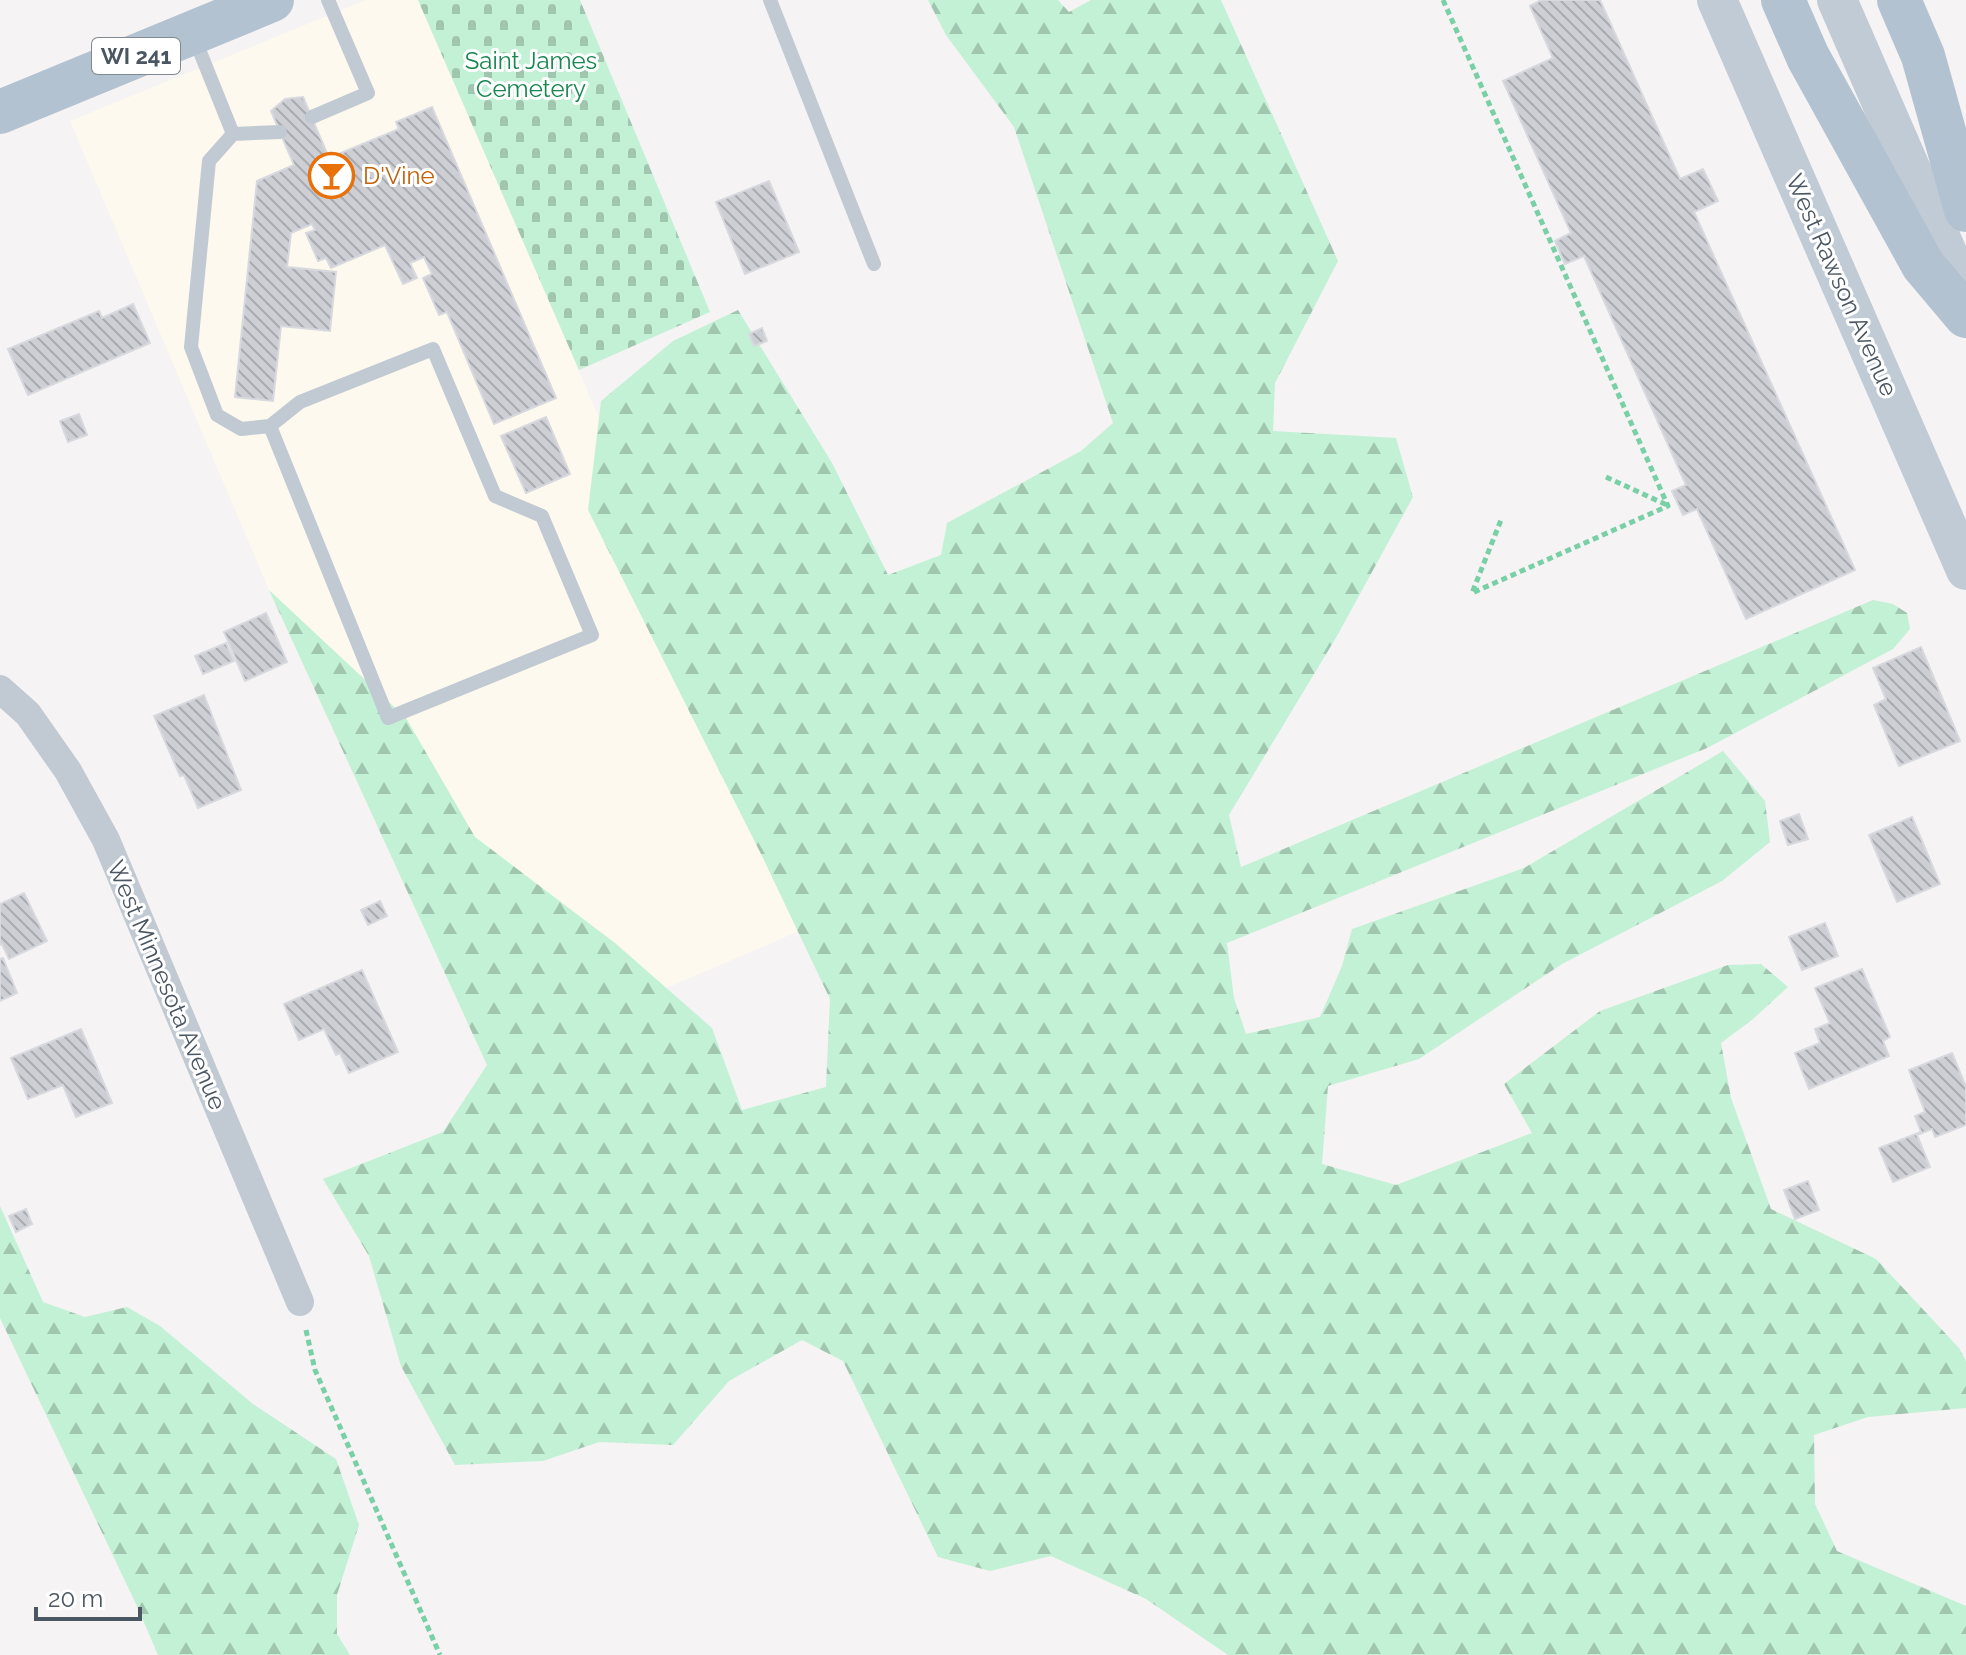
<svg xmlns="http://www.w3.org/2000/svg" width="1966" height="1655" font-family="Raleway,sans-serif">
<defs>
<pattern id="forest-firs" width="22" height="20" patternUnits="userSpaceOnUse" patternTransform="scale(2)"><rect width="22" height="20" fill="#c3f1d5"/><path d="M5 1l3.5 6h-7zM16 11l3.5 6h-7z" fill="#a0c6b0"/></pattern>
<pattern id="cemetery-stones" width="16" height="16" patternUnits="userSpaceOnUse" patternTransform="scale(2)"><rect width="16" height="16" fill="#c3f1d5"/><path d="M2 7V4a2 2 0 0 1 4 0v3zM10 15v-3a2 2 0 0 1 4 0v3z" fill="#a0c6b0"/></pattern>
<pattern id="building-back-hatch" width="6" height="6" patternUnits="userSpaceOnUse" patternTransform="scale(2)"><rect width="6" height="6" fill="#cdcfd5"/><path d="M-1 5l2 2M0 0l6 6M5-1l2 2" fill="none" stroke="#a8abb0"/></pattern>
</defs>
<rect width="100%" height="100%" fill="#f5f3f3"/>
<path fill="#fdf9ef" d="M366,0H418L818,923L487,1065L269,590L70,121Z"/>
<path fill="url(#forest-firs)" d="M928,0H1058L1069,12L1091,0H1221L1338,261L1275,383L1273,431L1396,438L1413,497L1337,636L1229,815L1241,867L1873,600L1893,604L1907,613L1910,629L1893,649L1707,748L1227,943L1234,998L1246,1034L1320,1017L1342,966L1352,929L1524,868L1723,751L1765,801L1770,842L1722,881L1562,964L1419,1059L1328,1086L1322,1164L1396,1185L1532,1133L1504,1084L1600,1011L1728,965L1761,964L1788,987L1753,1019L1721,1043L1731,1098L1771,1209L1876,1259L1959,1348L1966,1361V1408L1868,1417L1814,1435L1815,1504L1837,1551L1966,1606V1655H1228L1146,1599L1051,1556L990,1571L938,1557L843,1361L802,1340L729,1381L673,1445L599,1442L543,1461L455,1465L401,1366L369,1256L323,1179L443,1132L487,1065L269,590L406,718L475,837L615,943L712,1028L742,1110L826,1087L830,999L761,854L588,510L601,401L673,341L738,310L832,463L888,575L941,555L947,523L1081,451L1113,423L1014,127L946,35Z
M0,1206L43,1302L85,1317L127,1307L160,1326L253,1404L336,1459L359,1525L337,1595V1634L350,1655H158L136,1604L0,1318Z"/>
<path fill="url(#cemetery-stones)" d="M418,0H580L710,312L579,370Z"/>
<path fill="url(#building-back-hatch)" stroke="#d7d9de" stroke-width="2" d="M1541,0H1600L1680,179L1703,169L1718,201L1694,212L1855,570L1746,619L1697,509L1683,515L1672,491L1686,485L1584,256L1565,264L1555,241L1571,233L1503,81L1553,58L1530,6Z
M303,97L329,158L399,129L396,122L432,107L556,398L494,424L447,312L439,315L423,278L432,274L424,257L410,263L417,278L403,284L385,245L331,268L326,258L318,261L306,233L315,230L312,224L291,233L287,267L336,272L330,331L281,326L273,401L235,397L257,181L294,165L271,111L285,99Z
M769,181L799,252L745,274L716,202Z
M133,304L150,343L28,395L8,349L99,311L102,318Z
M762,328L767,341L754,346L749,334Z
M79,414L87,435L68,442L60,421Z
M546,417L570,474L526,493L501,436Z
M266,613L287,662L245,681L224,632Z
M226,643L234,661L203,674L195,656Z
M1921,647L1960,741L1899,766L1874,705L1886,699L1873,668Z
M204,695L241,790L198,808L184,775L180,776L154,716Z
M1799,814L1808,839L1788,845L1780,821Z
M1912,817L1940,884L1897,902L1869,835Z
M24,893L47,941L9,959L2,944L0,945V904Z
M380,901L387,916L368,925L361,910Z
M1825,923L1838,956L1802,970L1789,937Z
M3,958L17,993L0,1001V959Z
M1862,969L1890,1037L1883,1041L1889,1056L1809,1089L1795,1053L1820,1043L1815,1029L1830,1023L1815,988Z
M362,970L398,1052L349,1073L340,1053L336,1055L324,1029L299,1040L284,1004Z
M81,1029L112,1103L76,1117L63,1085L28,1099L11,1058Z
M1952,1053L1966,1087V1125L1935,1137L1932,1129L1917,1135L1930,1167L1893,1182L1879,1148L1921,1132L1915,1116L1925,1112L1909,1070Z
M1808,1181L1819,1210L1795,1219L1784,1190Z
M26,1209L32,1224L16,1232L9,1216Z"/>
<g fill="none" stroke-linecap="round" stroke-linejoin="round">
<path stroke="#7ad0a6" stroke-width="5" stroke-dasharray="6 4" stroke-linecap="butt" d="M1443,0L1668,506L1472,593L1501,520
M1606,477L1667,505
M306,1330L315,1370L440,1655"/>
<path stroke="#c1cad2" stroke-width="14" d="M770,0L874,264
M194,37L233,134L280,132
M312,117L368,93L328,0
M233,134L209,161L191,347L217,415L241,429L270,426L300,402L433,349L495,496L542,516L592,635L388,718L270,426"/>
<path stroke="#c1cad2" stroke-width="28" d="M0,689L28,714L68,771L106,840L300,1302"/>
<path stroke="#c1cbd6" stroke-width="40" d="M1717,0L1966,570
M1837,0L1966,296"/>
<path stroke="#b3c2d1" stroke-width="44" d="M1783,0L1808,57L1923,265L1966,316
M1899,0L1923,56L1966,210
M0,112L272,0"/>
</g>
<defs>
<symbol id="bar-ring" viewBox="-11 -11 22 22"><circle r="9.5" fill="#fff" stroke="#e8710a" stroke-width="1.5"/><path d="M-6-5H6L.8 .8V4.5H3.5V6h-7V4.5H-.8V.8Z" fill="#e8710a"/></symbol>
</defs>
<g fill-rule="evenodd">
<use href="#bar-ring" x="306" y="150" width="51" height="51"/>
</g>
<g text-anchor="middle" dominant-baseline="central" stroke-width="6" stroke-linejoin="round" paint-order="stroke">
<rect fill="#fff" stroke="#808990" stroke-width="2" x="92" y="38" width="88" height="36" rx="6"/>
<g font-size="22" font-weight="bold" fill="#4a5661">
<text x="136" y="56">WI 241</text>
</g>
<g font-size="24" fill="#17864f" stroke="#fff">
<text x="531" y="60">Saint James<tspan x="531" dy="28">Cemetery</tspan></text>
</g>
<g font-size="24" fill="#c56008" stroke="#fff" text-anchor="start">
<text x="363" y="175">D'Vine</text>
</g>
<g font-size="24" fill="#4a5661" stroke="#fff">
<text transform="translate(1842 285) rotate(66)">West Rawson Avenue</text>
<text transform="translate(167 985) rotate(67)">West Minnesota Avenue</text>
</g>
</g>
<path d="M36 1607v12h104v-12" fill="none" stroke="#4a5661" stroke-width="4"/>
<text x="48" y="1607" font-size="24" fill="#4a5661" stroke="#ffffff" stroke-width="6" paint-order="stroke">20 m</text>
</svg>
